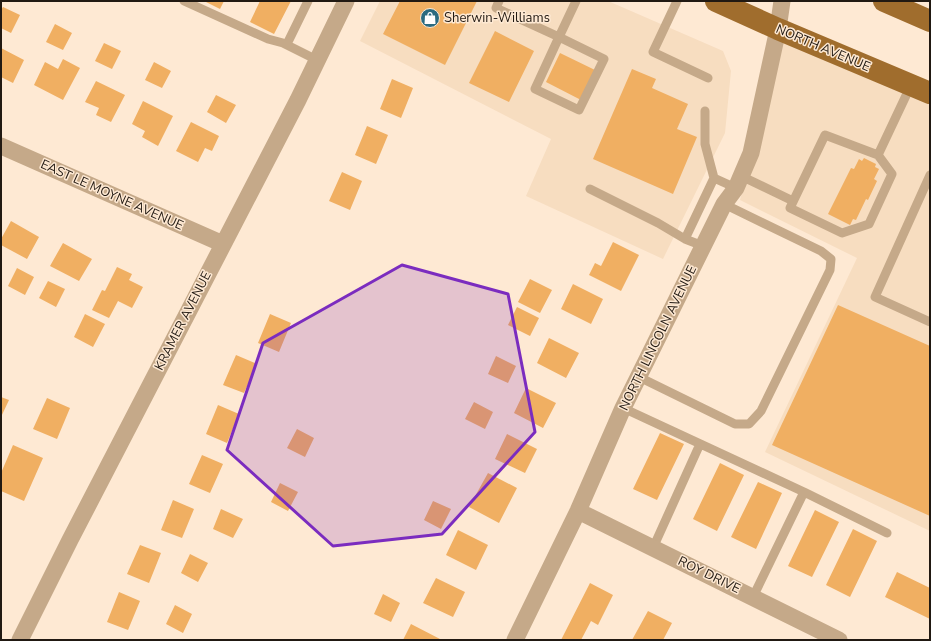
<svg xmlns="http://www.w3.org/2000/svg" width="931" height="641" font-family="'Nunito Sans',sans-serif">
<rect width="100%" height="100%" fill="#fee9d3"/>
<path fill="#f7ddc0" d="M380,1H608L723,51L731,71L725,133L663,259L526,196L551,139L360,41Z
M782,38L930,101V531L765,452L857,258L740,200Z"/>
<path fill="#f0af62" d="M204,1H224L220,9Z
M260,1H291L274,34L250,22Z
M400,1H477L445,65L383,34Z
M3,7L20,15L11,33L1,28V10Z
M55,24L72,33L63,50L46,42Z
M495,31L534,51L509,102L469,83Z
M104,43L121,51L112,69L95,61Z
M1,48L24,60L13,83L1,77Z
M560,53L595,70L581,100L546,82Z
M63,59L80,68L63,100L34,85L45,62L58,69Z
M154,62L171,71L162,88L145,80Z
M632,69L656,79L652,88L688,104L677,129L697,137L673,194L593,159Z
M392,79L413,88L401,118L380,109Z
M96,81L125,95L111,122L96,115L99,108L85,102Z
M216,95L236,105L226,123L207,112Z
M143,101L173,116L158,146L142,137L145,131L132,124Z
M191,122L219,136L212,151L205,148L198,162L176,151Z
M367,126L388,135L376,164L355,155Z
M864,158L876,164L875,167L879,169L874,179L877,181L868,200L866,199L856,220L853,219L850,225L828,214L851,168L854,169L859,159L862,161Z
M342,172L362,181L350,210L329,201Z
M11,221L39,237L27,259L1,245V239Z
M613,242L639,255L621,291L589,275L595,263L601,266Z
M63,243L92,259L79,281L50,266Z
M117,267L132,274L129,280L143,287L132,308L118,301L109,318L92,310L102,290L105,291Z
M17,268L34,277L25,295L8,286Z
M530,279L552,290L540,313L518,302Z
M48,281L65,289L56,307L39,298Z
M573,284L603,299L591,324L561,309Z
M838,305L930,346V516L772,445Z
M517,307L539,318L530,336L508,325Z
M85,314L105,324L93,347L74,337Z
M270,314L291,323L279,352L258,343Z
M549,338L579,353L566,378L537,363Z
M236,355L257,364L244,393L223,385Z
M496,356L516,366L508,383L488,374Z
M526,388L556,403L543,428L514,413Z
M1,397L9,400L1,417Z
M47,398L70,408L57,439L33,429Z
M474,402L493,412L485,429L465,419Z
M218,405L239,414L227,443L206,434Z
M297,429L314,438L305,457L287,448Z
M660,433L684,444L657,500L633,489Z
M507,434L537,449L525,473L495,459Z
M13,445L43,458L24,501L1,491V473Z
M202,455L223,464L210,493L189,484Z
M720,463L744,475L717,531L693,519Z
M488,473L517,488L499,523L469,507Z
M758,482L782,493L756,549L731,537Z
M280,483L298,492L288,511L271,502Z
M173,500L194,509L182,538L161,530Z
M433,501L451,509L441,529L424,520Z
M221,509L243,519L233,538L213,529Z
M815,510L839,522L812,577L788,566Z
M853,529L877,541L850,597L826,585Z
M458,530L488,545L476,570L446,555Z
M140,545L161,553L149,583L127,574Z
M190,554L208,563L198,582L181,573Z
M897,572L930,588V619L885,597Z
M436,578L465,592L453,617L423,603Z
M590,583L613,595L598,625L591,621L581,640H561Z
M119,592L140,601L128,630L107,622Z
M383,594L400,603L391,622L374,614Z
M175,605L192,614L183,633L166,624Z
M648,611L672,623L663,640H632Z
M411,624L440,639V640H403Z"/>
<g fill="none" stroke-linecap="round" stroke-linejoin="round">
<path stroke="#c5a989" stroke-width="9" d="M184,1L268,39L283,43L317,60
M499,1L496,8L559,37L576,1
M677,1L653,52L708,78
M559,37L604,59L579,110L535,89Z
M287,44L308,1
M878,155L825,135L790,208L842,233L869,224L892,174L878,155L911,85
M930,175L875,297L930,322
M741,176L793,201
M714,178L736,188
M590,189L658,223L685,239L703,246
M685,239L714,178L705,144V111
M639,377L735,424H749L761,411L830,270L831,259L821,251L724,204
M623,408L804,492
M653,548L700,444
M753,597L804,492L887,533"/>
<path stroke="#c5a989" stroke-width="17" d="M1,146L223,244
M578,511L839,640
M20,640L70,540L298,100L346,1
M515,640L578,511L623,408L724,204L736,188L751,153L778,29L782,1"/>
<path stroke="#a06d2d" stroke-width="22" d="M716,1L778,29L930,93
M884,1L930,21"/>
</g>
<path fill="#7b2cbf" fill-opacity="0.2" stroke="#7b2cbf" stroke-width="3" stroke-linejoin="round" d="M402,265L508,294L535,432L442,534L333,546L227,450L263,343Z"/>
<defs>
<symbol id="shop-disc" viewBox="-11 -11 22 22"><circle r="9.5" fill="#2b6b80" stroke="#fee9d3"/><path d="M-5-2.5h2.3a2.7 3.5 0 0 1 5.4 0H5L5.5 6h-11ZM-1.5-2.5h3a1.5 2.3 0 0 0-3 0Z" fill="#fff"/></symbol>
</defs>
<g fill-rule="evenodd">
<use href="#shop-disc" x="419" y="7" width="22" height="22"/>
</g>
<g text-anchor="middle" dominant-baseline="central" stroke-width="3" stroke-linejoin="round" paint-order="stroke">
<g font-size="13" fill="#211912" stroke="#fee9d3" text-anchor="start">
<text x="444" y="18">Sherwin-Williams</text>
</g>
<g font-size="13" fill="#211912" stroke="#fee9d3">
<text transform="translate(823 48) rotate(23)">NORTH AVENUE</text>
<text transform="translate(112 195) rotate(24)">EAST LE MOYNE AVENUE</text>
<text transform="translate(183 321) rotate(-63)">KRAMER AVENUE</text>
<text transform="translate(658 338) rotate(-64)">NORTH LINCOLN AVENUE</text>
<text transform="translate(709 575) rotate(26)">ROY DRIVE</text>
</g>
</g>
<rect width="931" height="641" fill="none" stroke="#211912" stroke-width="4"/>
</svg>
